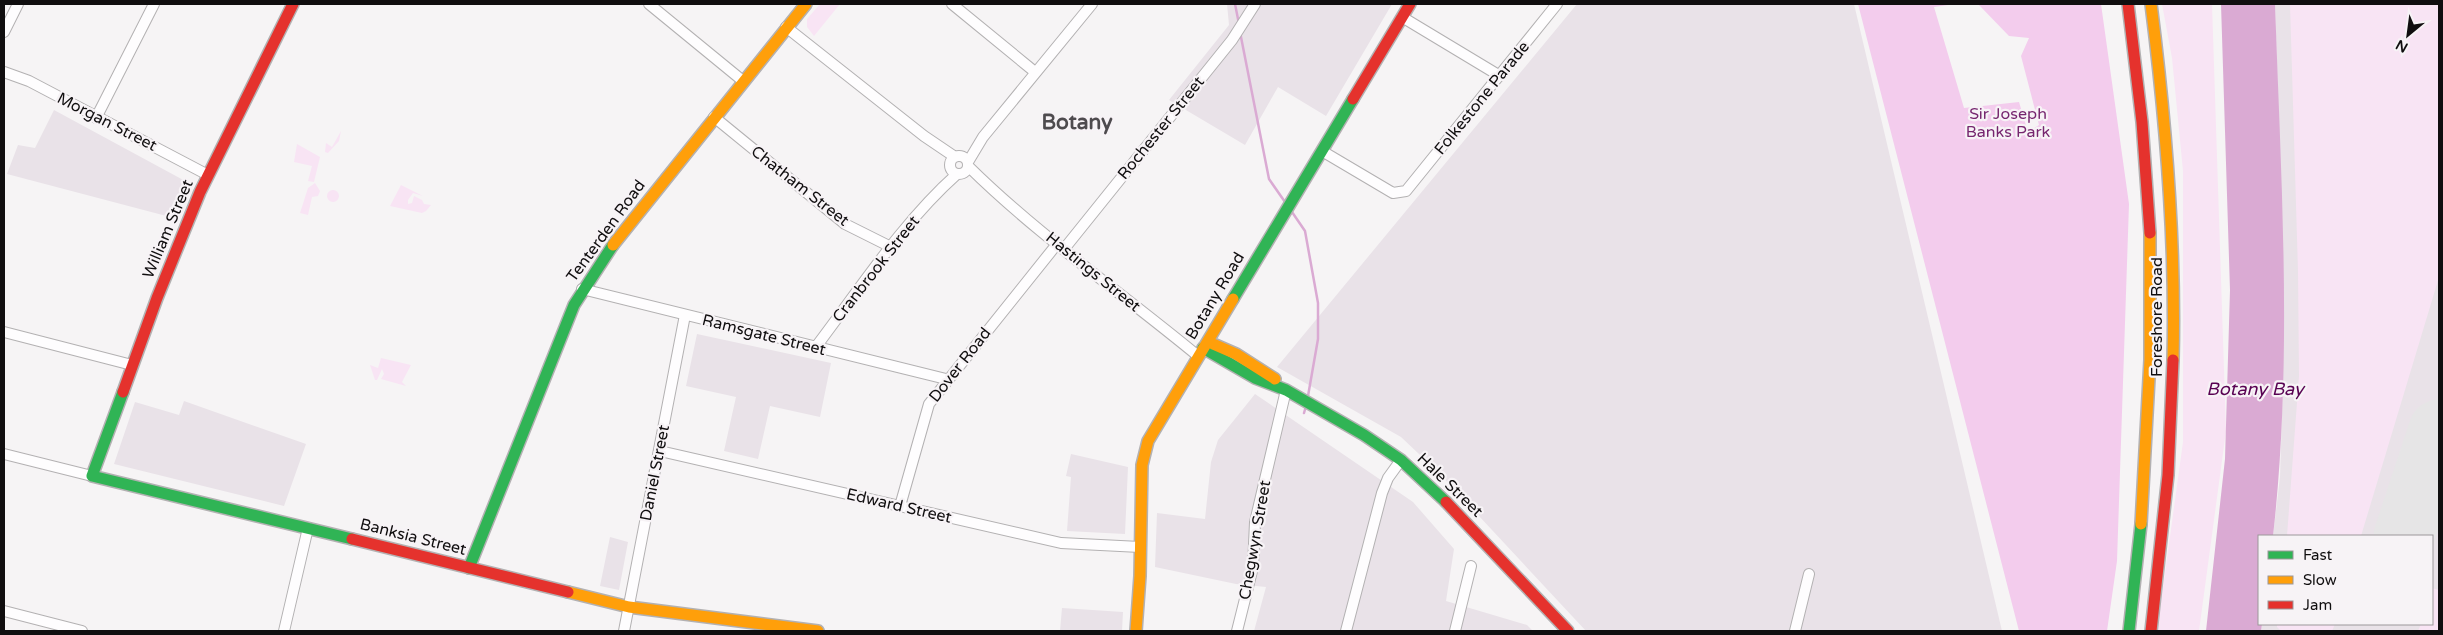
<svg xmlns="http://www.w3.org/2000/svg" width="2443" height="635" font-family="'Varela Round',sans-serif">
<rect width="100%" height="100%" fill="#f6f4f5"/>
<path fill="#e9e2e8" d="M1227,4H1392L1326,116L1278,87L1245,145L1169,100L1229,25Z
M1577,4H1854L2002,631H1586L1438,472L1401,437L1277,367Z
M2275,4H2439V631H2261L2262,624H2432V536H2273L2280,477L2283,383V260Z
M54,110L187,182L174,218L7,174L18,145L35,148Z
M697,334L831,363L820,417L770,406L758,459L724,451L736,397L686,386Z
M1255,394L1413,502L1454,549L1446,601L1527,625L1533,631H1254L1266,587L1236,584L1155,567L1157,513L1205,519L1211,462L1218,440Z
M184,401L306,444L284,506L114,464L135,402L179,415Z
M1071,454L1128,467L1125,534L1067,531L1071,477L1066,476Z
M610,537L628,542L619,590L600,586Z
M1062,608L1123,612L1122,631H1060Z"/>
<path fill="#f8e4f4" d="M820,4H840L814,36L807,27V19Z
M2162,4H2212L2226,431L2199,631H2157L2183,442V171L2172,58Z
M2290,4H2439V277L2361,536H2287L2299,376L2298,271Z
M341,131L339,141L328,153L325,152L326,143L332,147Z
M297,144L320,157L314,182L308,181L312,166L294,162Z
M315,183L320,191L318,196L312,197L308,215L300,213L308,188Z
M401,185L423,196L413,193L408,200V204L412,203L414,196L422,200L424,204L431,205L426,211L422,213L390,206Z
M327 196a6 6 0 1 1 12 0a6 6 0 1 1-12 0Z
M381,358L411,365L402,382L406,386L381,379L384,374L382,369L377,380H375L370,365L378,368Z
M2432,588L2439,590V631H2418L2421,624H2432Z
M2277,624H2335L2332,631H2281L2277,627Z"/>
<path fill="#f3cced" d="M1858,4H1955L1934,7L1964,108L2019,102L2028,132L2039,125L2021,56L2029,38L2009,36L1978,4H2101L2129,204L2117,561L2107,631H2019Z"/>
<path fill="#daaad3" d="M2221,4H2275C2281,181 2293,360 2273,536H2259V624H2262L2261,631H2206L2225,459L2230,290Z"/>
<g fill="none" stroke-linecap="round" stroke-linejoin="round">
<path stroke="#daaad3" stroke-width="2.5" d="M1235,4L1239,24
M1240,32L1269,179L1285,202
M1292,212L1305,231L1318,303V339L1308,396
M1304,413L1306,406"/>
<path stroke="#e6e5e6" stroke-width="25" d="M2437,437L2435,458L2439,486"/>
<path stroke="#e6e5e6" stroke-width="61" d="M2404,536L2439,430"/>
<defs>
<path id="street" d="M649,4L743,81
M952,4L1035,72
M1402,17L1500,76
M786,27L924,136L955,157
M4,32L18,4
M4,72L29,81L208,175
M714,117L845,224L891,247
M96,118L154,4
M1322,151L1393,193L1406,191L1557,4
M950 165a9 9 0 1 1 18 0a9 9 0 1 1-18 0Z
M968,162L983,137L1092,4
M969,167C1039,236 1122,293 1198,356
M1064,249L1232,40L1255,4
M582,289L946,379
M4,332L132,365
M815,348C860,289 902,223 957,174
M660,451L1061,543L1140,547
M4,454L92,476
M900,506L929,404L1057,244
M4,611L82,631
M284,631L308,528
M624,631L685,315
M1237,631L1253,567L1255,522L1286,390
M1346,631L1382,493L1388,478L1401,460
M1455,631L1471,566
M1795,631L1809,574"/>
<path id="fast" d="M1233,299L1353,99
M1203,348L1255,378L1286,390L1364,435L1401,460L1446,502
M123,392L92,476L352,539
M469,568L574,305L613,245
M2129,631L2141,524"/>
<path id="slow" d="M2151,4C2166,122 2176,240 2173,360
M613,245L806,4
M1213,344L1236,354L1275,379
M2141,524L2150,360V233
M568,592L629,607L818,631
M1136,631L1140,576L1142,465L1148,441L1233,299"/>
<path id="jam" d="M2128,4L2142,122L2150,233
M1353,99L1410,4
M123,392L157,298L200,192L293,4
M1446,502L1568,631
M352,539L568,592
M2151,631L2168,475L2173,360"/>
</defs>
<use href="#street" stroke="#b3b1b2" stroke-width="12"/>
<use href="#fast" stroke="#b3b1b2" stroke-width="14"/>
<use href="#slow" stroke="#b3b1b2" stroke-width="14"/>
<use href="#jam" stroke="#b3b1b2" stroke-width="14"/>
<use href="#street" stroke="#fefdfe" stroke-width="10"/>
<use href="#fast" stroke="#30b455" stroke-width="11"/>
<use href="#slow" stroke="#ff9f0a" stroke-width="11"/>
<use href="#jam" stroke="#e5322d" stroke-width="11"/>
</g>
<g text-anchor="middle" dominant-baseline="central" stroke-width="4.5" stroke-linejoin="round" paint-order="stroke">
<g font-size="16" fill="#100e0f" stroke="#f7f3f6">
<text transform="translate(1482 98) rotate(-51)">Folkestone Parade</text>
<text transform="translate(107 122) rotate(27)">Morgan Street</text>
<text transform="translate(1161 128) rotate(-51)">Rochester Street</text>
<text transform="translate(800 186) rotate(38)">Chatham Street</text>
<text transform="translate(168 229) rotate(-67)">William Street</text>
<text transform="translate(606 231) rotate(-54)">Tenterden Road</text>
<text transform="translate(876 269) rotate(-52)">Cranbrook Street</text>
<text transform="translate(1093 272) rotate(39)">Hastings Street</text>
<text transform="translate(1215 296) rotate(-59)">Botany Road</text>
<text transform="translate(2157 317) rotate(-90)">Foreshore Road</text>
<text transform="translate(764 335) rotate(14)">Ramsgate Street</text>
<text transform="translate(960 365) rotate(-52)">Dover Road</text>
<text transform="translate(655 473) rotate(-79)">Daniel Street</text>
<text transform="translate(1450 485) rotate(44)">Hale Street</text>
<text transform="translate(899 506) rotate(13)">Edward Street</text>
<text transform="translate(413 537) rotate(14)">Banksia Street</text>
<text transform="translate(1255 540) rotate(-80)">Chegwyn Street</text>
</g>
<g font-size="16" fill="#76266f" stroke="#f7f3f6">
<text x="2008" y="114">Sir Joseph<tspan x="2008" dy="18">Banks Park</tspan></text>
</g>
<g font-size="18" font-style="italic" fill="#580252" stroke="#f7f3f6">
<text x="2255" y="389">Botany Bay</text>
</g>
<g font-size="21" font-weight="bold" fill="#4e4b4e" stroke="#f7f3f6">
<text x="1077" y="122">Botany</text>
</g>
</g>
<rect width="2443" height="635" fill="none" stroke="#100e0f" stroke-width="10"/>
<rect x="2258" y="535" width="175" height="90" fill="#f7f3f6" stroke="#9b979a"/>
<rect x="2268" y="551" width="25" height="8" fill="#30b455" stroke="#9b979a"/>
<text x="2303" y="560" font-size="15" fill="#100e0f">Fast</text>
<rect x="2268" y="576" width="25" height="8" fill="#ff9f0a" stroke="#9b979a"/>
<text x="2303" y="585" font-size="15" fill="#100e0f">Slow</text>
<rect x="2268" y="601" width="25" height="8" fill="#e5322d" stroke="#9b979a"/>
<text x="2303" y="610" font-size="15" fill="#100e0f">Jam</text>
<g transform="translate(2408 35) rotate(209)" stroke="#f7f3f6" stroke-width="4" paint-order="stroke">
<path d="M0-4L9 19L0 12L-9 19Z" fill="#100e0f"/>
<text y="-8" font-size="14" font-weight="bold" text-anchor="middle" fill="#100e0f">N</text>
</g>
</svg>
